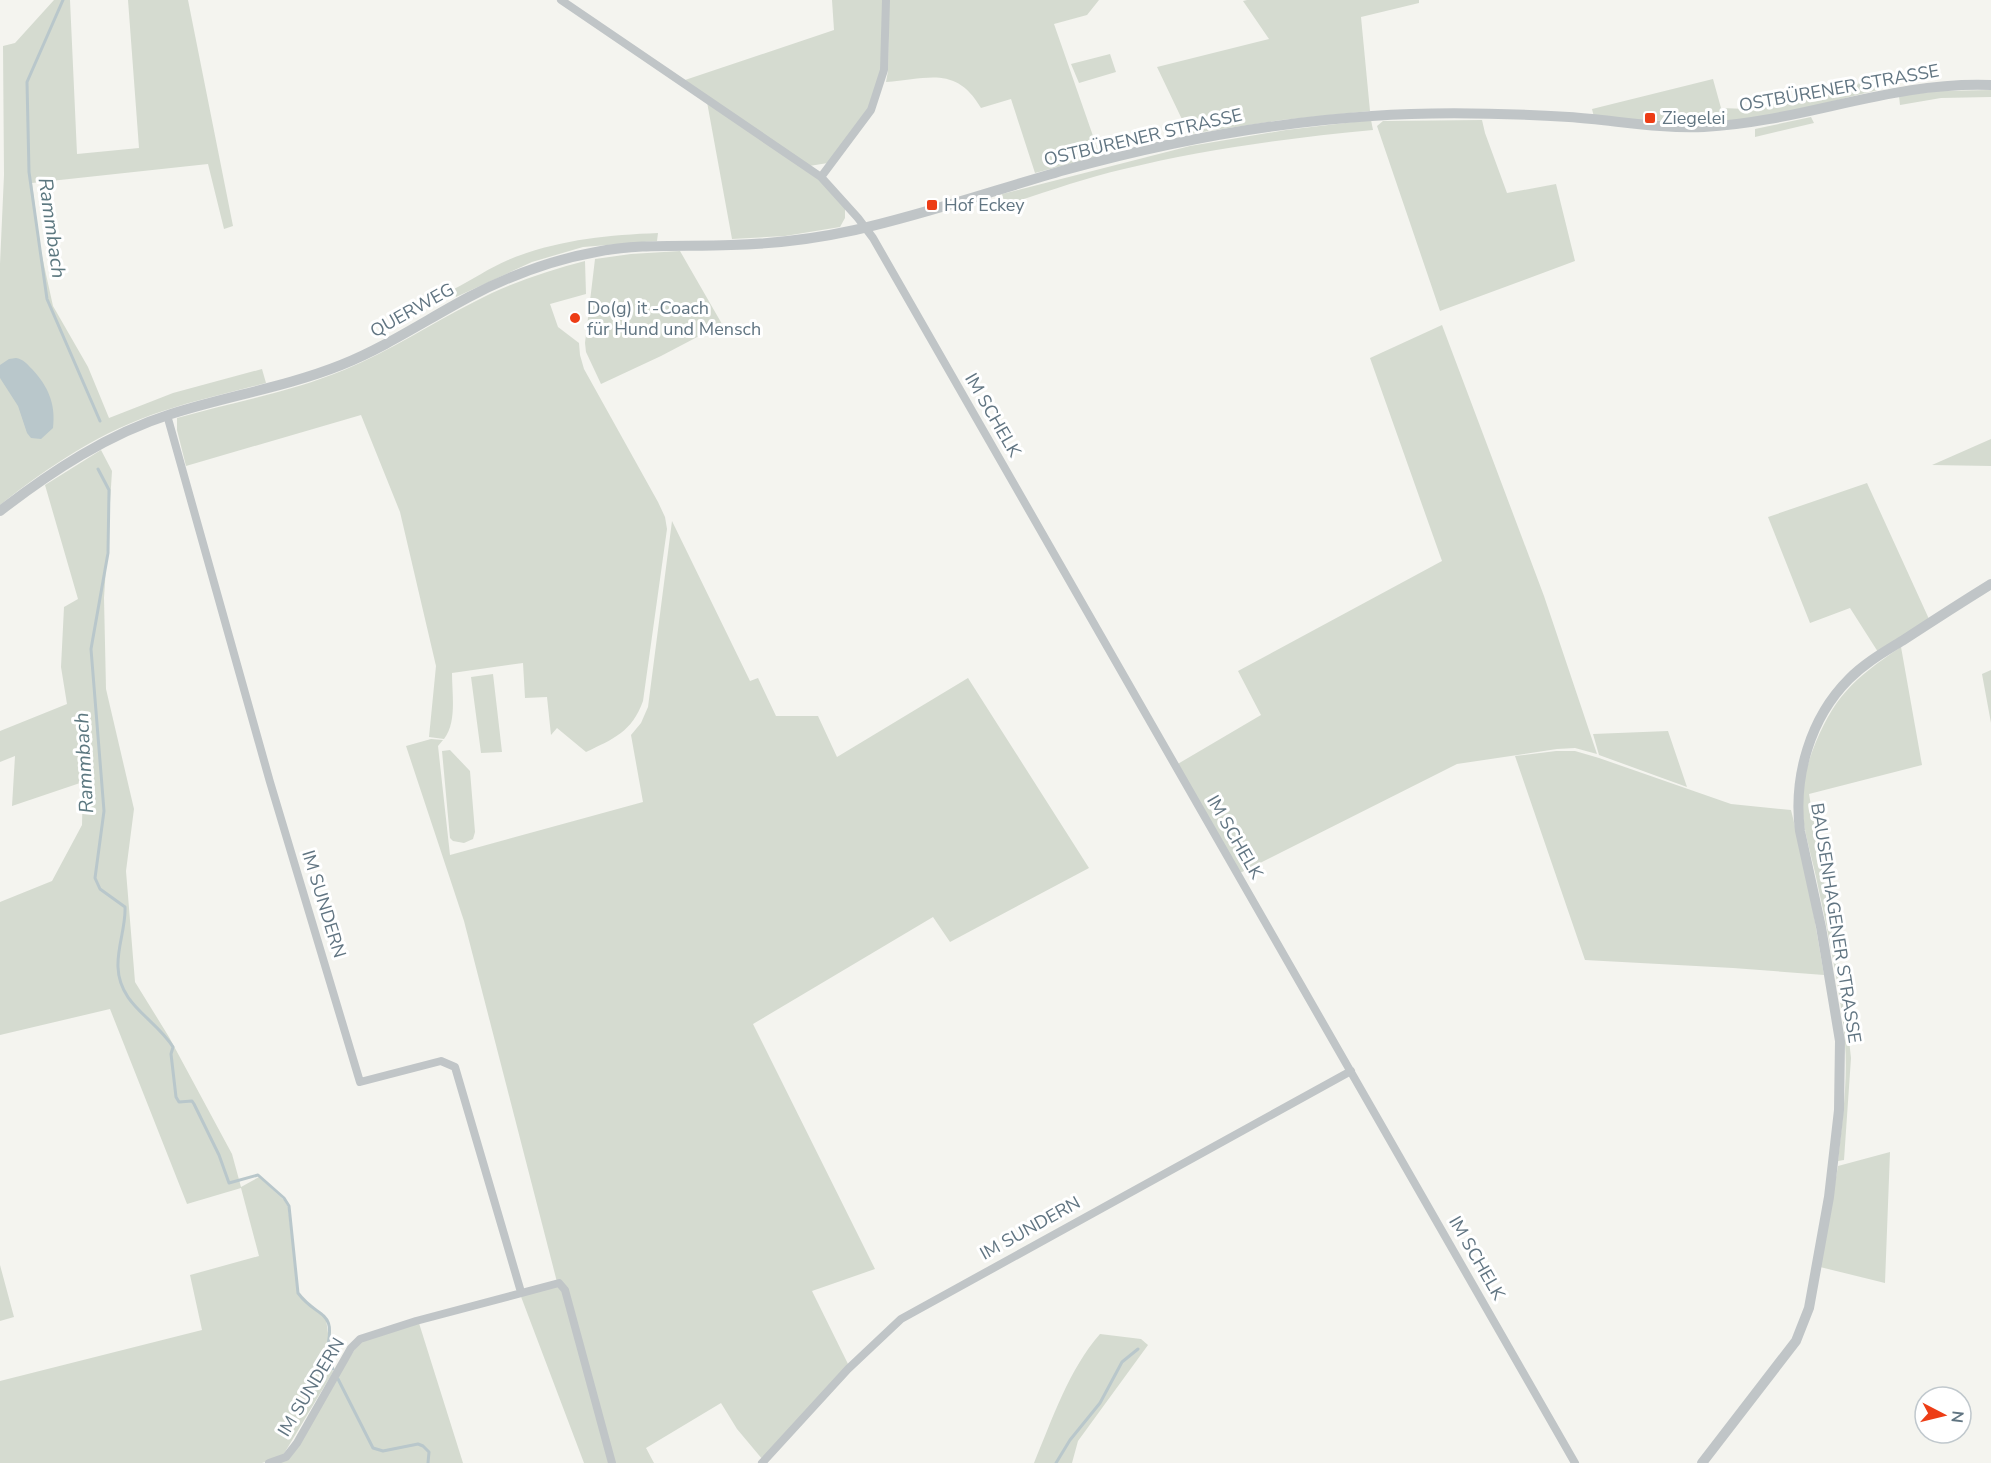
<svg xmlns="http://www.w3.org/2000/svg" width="1991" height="1463" font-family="'Nunito Sans',sans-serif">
<rect width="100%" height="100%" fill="#f4f4ef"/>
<path fill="#d5dbd0" d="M54,0H70L77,154L139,148L128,0H188L233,226L224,229L208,164L32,183L40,247L53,306L88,367L109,418L173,393L262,369L266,383C232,392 197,400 163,411C103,430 49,466 0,505V264L4,175L3,46L15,43Z
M832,0H884L881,71L868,110L828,163L809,166L682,81L834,30Z
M889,0H1099L1087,15L1054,24L1100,156L1035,173L1011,99L981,108C956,65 928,79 886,82L888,71Z
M1247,0H1419V3L1361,17L1370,111L1282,120L1189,134L1157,67L1269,39L1243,1Z
M1110,54L1116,72L1079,83L1071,64Z
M1713,79L1721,108L1748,109L1874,80L1878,90C1835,100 1791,114 1747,119C1696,125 1644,120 1594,117L1592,109Z
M1991,90V97L1941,98L1900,105L1899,96L1938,91Z
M707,102L819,179L845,208V218L840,227L785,236L732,239Z
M1811,117L1814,123L1755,137V129Z
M1371,120L1373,130C1289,138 1206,149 1124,169C1084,178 1044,193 1005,205L1002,194L1190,146L1286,130Z
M1482,120L1485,133L1507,193L1556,184L1575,261L1440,311L1377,126L1383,121Z
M658,233L657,241L583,247L532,262L456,297L454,289C472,280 489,268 508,260C556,240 606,235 658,233Z
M680,251L722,324L661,356L601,384L586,352L585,343L595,259L631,254Z
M585,261L586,294L550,304L558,327L579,343L580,355L584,369L658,502L665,517L667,529L643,701C632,732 613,739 586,752L557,728L551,735L547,697L525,698L523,663L452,673C452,694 457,722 444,739L429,737L436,666L400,512L361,415L186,466L177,430V418C233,402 291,392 344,370C390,351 430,324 474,302C510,283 547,271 585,261Z
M1442,325L1544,596L1597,754L1575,748L1557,749L1457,764L1238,874L1176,765L1261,715L1238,671L1442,561L1370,358Z
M1991,439V466L1932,465Z
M101,450L112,471L104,598L106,689L134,809L126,871L135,982L169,1037L232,1154L241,1187L259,1177L284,1200L288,1207L298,1294L326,1319L329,1340L325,1354L333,1372L282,1457L262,1463H0V1381L202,1330L190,1275L259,1256L241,1188L187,1204L110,1009L0,1035V902L52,881L82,825L83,782L12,806L15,756L0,762V731L67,704L61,667L64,607L78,599L45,485Z
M1867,483L1929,619L1878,652L1850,608L1810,623L1768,517Z
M672,521L750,681L758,678L776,716H818L837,757L968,678L1089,868L950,942L933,917L753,1024L875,1269L812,1291L849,1366L763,1460L737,1429L721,1403L646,1448L654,1463H613L565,1290L557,1282L464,921L406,746L431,739L443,740L438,746L450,855L643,802L631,735L641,723L648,707Z
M1901,647L1922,765L1809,794L1845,1003L1851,1058L1844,1160L1838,1161C1842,1123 1848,1082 1845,1043C1841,991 1827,929 1816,877C1811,853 1803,830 1802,805C1801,788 1806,769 1812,752C1833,697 1853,679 1901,647Z
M1991,670V723L1982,674Z
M493,674L502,752L481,753L471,677Z
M1668,731L1687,787L1599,755L1593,734Z
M450,750L470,771L475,832L473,839L464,843L453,841L450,838L442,751Z
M1556,751H1575L1599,758L1731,804L1791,810L1807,875L1824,975L1733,968L1585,960L1515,756Z
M1890,1152L1885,1283L1820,1267L1838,1166Z
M0,1265L14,1317L0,1321Z
M558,1284L564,1290L611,1463H584L520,1294Z
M418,1320L463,1463H274L286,1459L360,1341Z
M1100,1334L1141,1339L1148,1345L1078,1441L1072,1463H1034C1052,1420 1069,1369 1100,1334Z"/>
<path fill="#b9c7cb" d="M16,358C23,359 27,364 32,369C48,386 56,404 53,428L41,439L31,438L27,433L18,406L0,378V365L9,359Z"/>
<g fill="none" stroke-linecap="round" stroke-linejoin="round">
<path stroke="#b9c7cb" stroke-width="3" d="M63,0L27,82L29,172L47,299L100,421
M98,469L109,490L108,553L91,649L104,811L95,878L100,889L125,907C126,927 117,947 118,967C119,1005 156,1019 173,1047L171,1054L176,1097L179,1102L192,1101L194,1104L219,1155L229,1183L258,1175L284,1198L289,1206L298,1293C318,1320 338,1308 326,1353L333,1369
M338,1379L373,1448L383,1451L418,1444L423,1446L429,1452L428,1463
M1056,1463L1070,1440L1100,1403L1122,1362L1138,1349"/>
<path stroke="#c0c5c7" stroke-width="8" d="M561,0L821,177L858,218L873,238L1575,1463
M821,177L871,110L884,70L886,0
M167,415L270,782L360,1082L441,1061L455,1067L521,1292
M269,1463L286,1457L297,1443L351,1348L360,1339L416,1321L559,1283L565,1290L612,1463
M762,1463L848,1369L901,1319L1351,1071"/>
<path stroke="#c0c5c7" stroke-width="10" d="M0,511C52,471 108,434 171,414C227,396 286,387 341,365C386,347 426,320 469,297C509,276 551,260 596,252C641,243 686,247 731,245C772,244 814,239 855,230C926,214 995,190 1065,170C1166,142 1267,123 1372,116C1437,111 1504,113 1569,117C1614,120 1659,129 1704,127C1803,122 1890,81 1991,85
M1702,1463L1796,1341L1809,1308L1829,1197L1839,1110L1840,1041L1821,927L1800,831C1793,777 1810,718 1849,679C1866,662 1886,651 1905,639C1934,620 1962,602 1991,584"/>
</g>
<g fill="#ed3d16" stroke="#fff" stroke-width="2">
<rect x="1644" y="112" width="12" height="12" rx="3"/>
<rect x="926" y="199" width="12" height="12" rx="3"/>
<circle cx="575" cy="318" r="6"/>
</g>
<g text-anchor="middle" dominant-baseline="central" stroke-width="6" stroke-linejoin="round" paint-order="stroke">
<g font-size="18" fill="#617582" stroke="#fff">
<text transform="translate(1839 88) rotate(-10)">OSTBÜRENER STRASSE</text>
<text transform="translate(1143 137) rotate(-13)">OSTBÜRENER STRASSE</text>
<text transform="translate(412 310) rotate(-29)">QUERWEG</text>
<text transform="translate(993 415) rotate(60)">IM SCHELK</text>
<text transform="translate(1235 837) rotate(60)">IM SCHELK</text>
<text transform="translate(324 904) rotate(73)">IM SUNDERN</text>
<text transform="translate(1836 923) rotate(81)">BAUSENHAGENER STRASSE</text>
<text transform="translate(1030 1228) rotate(-29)">IM SUNDERN</text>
<text transform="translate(1477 1258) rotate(60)">IM SCHELK</text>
<text transform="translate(311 1387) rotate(-59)">IM SUNDERN</text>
</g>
<g font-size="18" fill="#617582" stroke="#fff" text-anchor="start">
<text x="1662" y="118">Ziegelei</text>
<text x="944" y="205">Hof Eckey</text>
<text x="587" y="308">Do(g) it -Coach<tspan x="587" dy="21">für Hund und Mensch</tspan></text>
</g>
<g font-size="20" font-style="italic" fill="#5c7880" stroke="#fff">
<text transform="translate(52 228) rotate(82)">Rammbach</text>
<text transform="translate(84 763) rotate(-93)">Rammbach</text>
</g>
</g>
<g transform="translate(1943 1415) rotate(97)"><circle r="28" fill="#ffffff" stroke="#c0c8cd" stroke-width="1.5"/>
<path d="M0-4.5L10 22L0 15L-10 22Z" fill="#ed3d16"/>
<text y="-9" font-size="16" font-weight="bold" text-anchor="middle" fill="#617582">N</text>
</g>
</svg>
